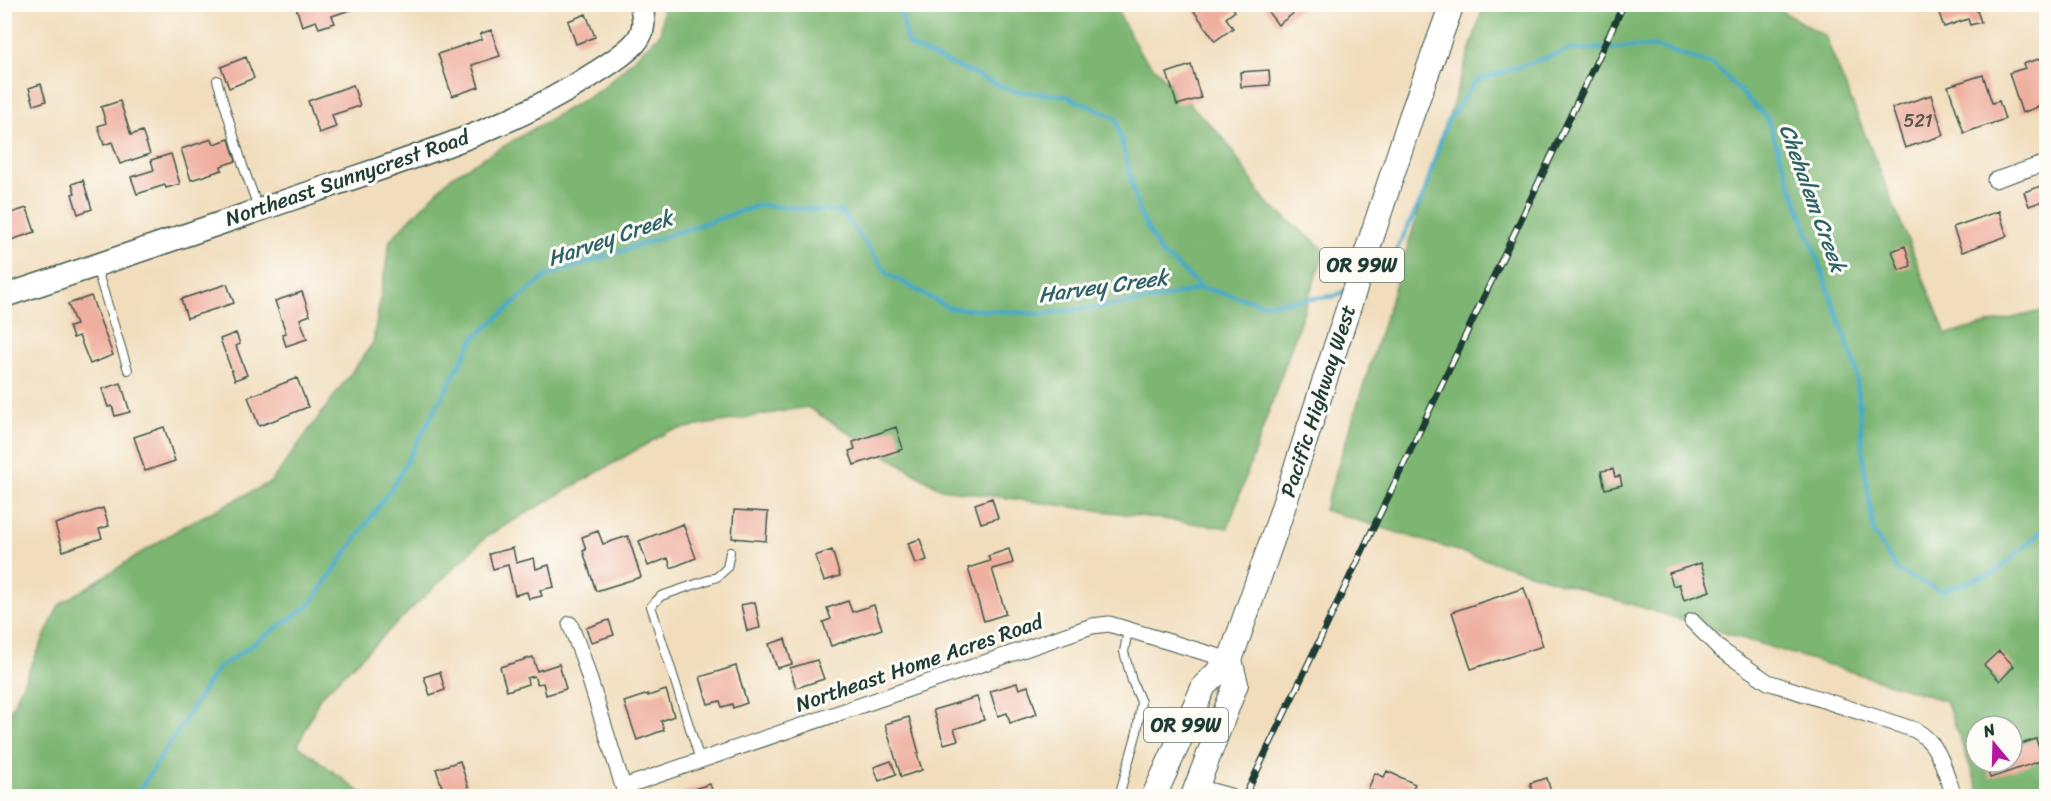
<svg xmlns="http://www.w3.org/2000/svg" width="2051" height="801" font-family="Sriracha,sans-serif">
<rect width="100%" height="100%" fill="#fdfcf7"/>
<filter id="ink" filterUnits="userSpaceOnUse"><feTurbulence type="fractalNoise" baseFrequency=".0167" numOctaves="2"/><feDisplacementMap in="SourceGraphic" scale="12" xChannelSelector="R" yChannelSelector="G"/><feConvolveMatrix kernelMatrix="1 2 1 2 8 2 1 2 1" color-interpolation-filters="sRGB"/></filter>
<filter id="wash" filterUnits="userSpaceOnUse"><feTurbulence type="fractalNoise" baseFrequency=".008" numOctaves="4" result="noise"/><feDisplacementMap in="SourceGraphic" scale="24" xChannelSelector="R" yChannelSelector="G"/><feGaussianBlur stdDeviation="1.35" result="paint"/><feColorMatrix in="noise" values="0 0 0 0 0 0 0 0 0 0 0 0 0 0 0 0 0 1.4 0 .05"/><feComposite in="paint" operator="in"/></filter>
<g filter="url(#wash)">
<rect width="100%" height="100%" fill="#f1ddbc"/>
<path fill="#7db572" stroke="#4e7953" stroke-width="1.5" fill-rule="evenodd" d="M663,5H1114L1140,53L1225,140L1266,202L1325,250L1228,528L941,489L807,407L669,431L487,536L320,697L298,745L365,796H5V723L59,605L184,526L271,482L373,343L390,240L452,176L602,89L661,33Z
M1484,5H1771L1825,36L1946,334L2046,310V796H1981L1946,701L1324,510ZM1976,726H2012V762H1976Z"/>
<g fill="none" stroke-linecap="round" stroke-linejoin="round">
<path stroke="#47aac7" stroke-width="4.5" d="M899,4L908,45L1012,91L1066,96L1116,118L1139,212L1161,254L1173,262L1202,288L1264,304L1335,296L1345,291
M1366,280L1386,271L1424,194L1446,123L1476,81L1569,50L1655,46L1714,65L1767,118L1856,367L1864,464L1874,533L1898,571L1941,591L1994,573L2046,528
M136,796L217,669L309,606L395,483L474,338L546,276L760,205L842,212L888,274L949,308L1042,314L1153,300L1202,288"/>
</g>
<g id="blocks">
<path fill="#efaf9f" d="M295,4H358L359,7L332,16L335,23L319,28L316,21L302,26Z
M1189,4H1230L1235,11L1226,18L1233,28L1215,41Z
M1262,4H1301L1303,6L1278,25Z
M1936,5H1975L1981,22L1970,25L1968,19L1944,27Z
M586,14L595,37L576,44L568,21Z
M491,30L500,56L472,65L479,87L452,96L438,54L482,39L480,34Z
M246,57L254,78L229,88L221,67Z
M2045,57L2046,104L2022,113L2009,73L2025,68L2023,64Z
M1191,65L1201,98L1177,105L1167,73Z
M1269,70L1270,85L1241,87L1240,72Z
M1983,75L1992,103L1999,101L2005,119L1964,133L1948,86Z
M41,84L46,101L34,105L29,88Z
M353,85L360,106L332,115L336,127L319,133L308,101Z
M1931,95L1944,135L1905,148L1892,108Z
M120,101L131,135L142,131L150,154L120,164L112,142L104,145L98,126L106,123L101,107Z
M212,139L214,144L229,139L236,161L221,166L222,170L191,180L181,149Z
M171,154L180,184L166,188L165,185L137,194L131,177L154,170L151,160Z
M83,180L92,209L78,214L72,194L75,193L72,184Z
M2041,186L2046,200L2029,206L2024,192Z
M27,208L35,232L5,242L4,234L8,232L4,215Z
M1999,211L2007,236L1962,252L1953,227Z
M1905,246L1911,266L1899,270L1892,251Z
M227,284L234,303L187,318L181,299Z
M302,292L310,315L300,319L307,339L286,346L282,334L286,333L275,301Z
M91,296L113,355L90,364L79,336L73,338L69,327L76,325L68,304Z
M236,333L240,344L236,346L247,375L235,380L220,339Z
M297,378L308,407L259,426L248,397Z
M121,383L130,412L115,416L112,406L108,407L102,389Z
M164,427L175,461L145,471L134,437Z
M896,427L903,449L854,465L849,451L855,449L853,442Z
M1613,469L1615,477L1620,476L1622,485L1605,489L1601,471Z
M992,498L998,518L981,523L975,504Z
M103,508L109,526L99,529L102,538L63,551L55,524Z
M734,510L768,512L766,541L732,538Z
M683,524L696,558L671,568L668,558L648,566L639,541Z
M598,531L603,544L628,536L641,577L596,591L583,551L586,550L582,537Z
M920,539L927,560L915,564L908,543Z
M513,548L516,563L534,558L536,569L549,565L554,587L540,590L542,596L529,599L527,592L515,595L508,565L493,569L489,554Z
M1009,549L1013,563L992,569L1006,614L984,621L968,568L990,561L988,556Z
M832,550L840,576L824,581L815,556Z
M1701,563L1710,591L1684,600L1679,584L1673,586L1669,573Z
M1524,588L1543,646L1471,669L1452,612Z
M848,601L852,612L874,605L882,629L831,646L823,622L831,619L827,608Z
M755,602L760,628L747,631L741,605Z
M609,620L614,635L591,642L586,628Z
M785,639L792,664L777,668L769,644Z
M1999,651L2014,666L2000,681L1984,665Z
M533,657L537,671L559,664L566,689L546,695L543,683L537,684L534,676L527,678L528,684L507,691L500,667Z
M817,660L824,679L796,688L790,668Z
M736,666L747,703L733,708L732,704L722,707L720,701L708,704L700,677Z
M440,672L445,690L430,695L424,677Z
M1017,683L1019,689L1028,686L1037,714L1010,723L1007,713L998,716L990,691Z
M666,690L674,716L661,721L664,730L637,740L624,702L648,694V696Z
M977,697L984,720L954,729L958,740L944,744L933,710Z
M909,717L919,753L917,754L922,770L901,777L885,724Z
M2036,739L2043,760L1990,778L1985,762H2012V747Z
M460,761L471,796H445L436,769Z
M891,761L896,774L879,781L874,767Z
M1387,771L1415,784L1409,796H1384L1368,789L1375,773L1384,777Z
M1547,778L1552,796H1534L1530,783Z
M710,784L714,796H683L681,793Z"/>
</g>
</g>
<g filter="url(#ink)">
<use href="#blocks" fill-opacity="0" stroke="#3e5548" stroke-width="1.5"/>
<g fill="none" stroke-linecap="round" stroke-linejoin="round">
<defs>
<path id="lane" d="M217,80L243,166L258,207
M96,267L128,370
M700,760L651,606L661,596L717,577L727,568L730,552
M1119,796L1137,732L1141,702L1132,681L1124,652L1128,630"/>
<path id="street" d="M1995,180L2046,163
M1692,621L1721,650L1768,682L1915,730C1940,743 1945,772 1954,796
M570,624L583,658L626,796
M623,787L1092,626L1109,624L1230,660
M1197,787L1230,796"/>
<path id="secondary" d="M4,296C108,262 212,226 315,191C410,158 511,129 595,73C609,64 624,55 635,43C646,31 644,19 641,4"/>
<path id="primary" d="M1154,796L1204,686L1230,660L1277,526L1411,117L1452,4
M1193,796L1236,684L1230,660"/>
</defs>
<use href="#lane" stroke="#3e5548" stroke-width="10"/>
<use href="#street" stroke="#3e5548" stroke-width="17"/>
<use href="#secondary" stroke="#3e5548" stroke-width="25"/>
<use href="#primary" stroke="#3e5548" stroke-width="26"/>
<use href="#lane" stroke="#fff" stroke-width="8"/>
<use href="#street" stroke="#fff" stroke-width="15"/>
<use href="#secondary" stroke="#fff" stroke-width="22"/>
<use href="#primary" stroke="#fff" stroke-width="24"/>
<defs>
<path id="rail" d="M1245,796L1624,4"/>
</defs>
<use href="#rail" stroke="#1f3d34" stroke-width="7"/>
<use href="#rail" stroke="#fdfcf7" stroke-width="4.5" stroke-dasharray="14" stroke-linecap="butt"/>
</g>
</g>
<g text-anchor="middle" dominant-baseline="central" stroke-width="6" stroke-linejoin="round" paint-order="stroke">
<g font-size="18" fill="#535a4f">
<text x="1918" y="121">521</text>
</g>
<g fill="#fdfcf7" stroke="#62766e" stroke-width="1.5">
<rect x="1320" y="248" width="84" height="34" rx="4.5"/>
<rect x="1144" y="708" width="84" height="34" rx="4.5"/>
</g>
<g font-size="20" font-weight="bold" fill="#1f3d34">
<text x="1362" y="265">OR 99W</text>
<text x="1186" y="725">OR 99W</text>
</g>
<g font-size="21" fill="#1f3d34" stroke="#fdfcf7">
<text transform="translate(347 178) rotate(-19)">Northeast Sunnycrest Road</text>
<text transform="translate(1318 401) rotate(-72)">Pacific Highway West</text>
<text transform="translate(919 663) rotate(-19)">Northeast Home Acres Road</text>
</g>
<g font-size="22" font-style="italic" fill="#2d6367" stroke="#fdfcf7">
<text transform="translate(1813 198) rotate(70)">Chehalem Creek</text>
<text transform="translate(610 238) rotate(-19)">Harvey Creek</text>
<text transform="translate(1103 286) rotate(-8)">Harvey Creek</text>
</g>
</g>
<rect width="2051" height="801" fill="none" stroke="#fdfcf7" stroke-width="24"/>
<g transform="translate(1994 744) rotate(341)"><circle r="28" fill="#fdfcf7" stroke="#a4b0a9" stroke-width="1.5"/>
<path d="M0-4.5L10 22L0 15L-10 22Z" fill="#b5179e"/>
<text y="-9" font-size="16" font-weight="bold" text-anchor="middle" fill="#1f3d34">N</text>
</g>
</svg>
